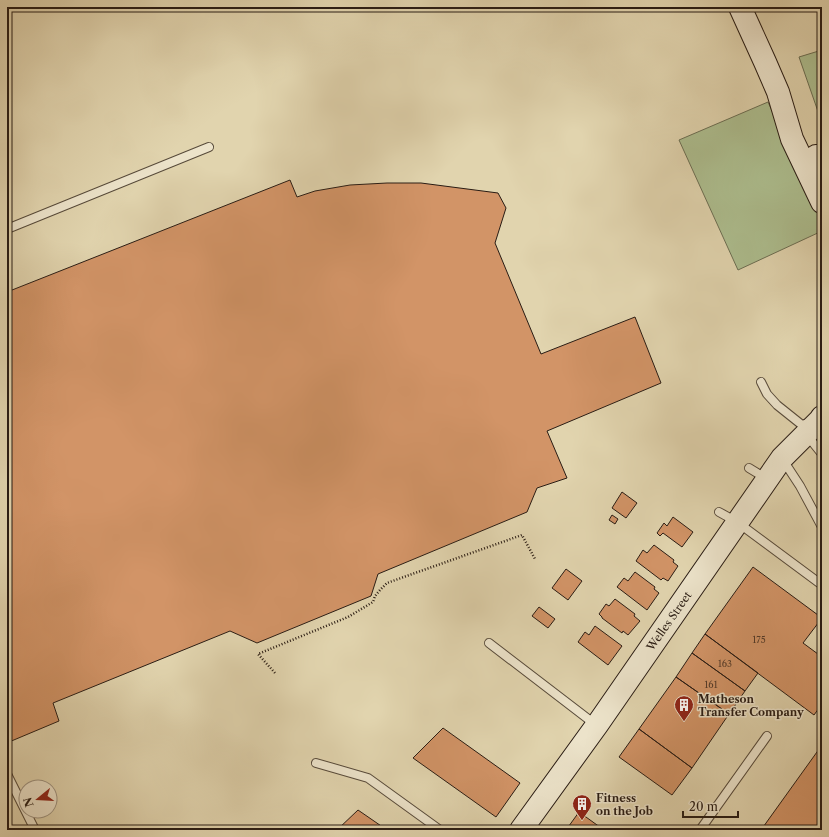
<svg xmlns="http://www.w3.org/2000/svg" width="829" height="837" font-family="'Libre Caslon Text',serif">
<rect width="100%" height="100%" fill="#e1d4ae"/>
<filter id="stains"><feTurbulence type="fractalNoise" baseFrequency=".005" numOctaves="4"/><feColorMatrix values="0 0 0 0 .2 0 0 0 0 .09 0 0 0 0 .02 0 0 0 .5 -.17"/></filter>
<radialGradient id="worn" r=".72"><stop offset=".6" stop-color="#630" stop-opacity="0"/><stop offset="1" stop-color="#630" stop-opacity=".3"/></radialGradient>
<path fill="#adbe8f" stroke="#6b6d52" d="M822,50V123L799,57Z
M768,102L822,223V231L738,270L679,140Z"/>
<path fill="#d29467" stroke="#291c14" d="M290,180L297,197L315,191L350,185L387,183H421L498,193L506,208L495,243L541,354L635,317L661,383L547,431L567,478L537,488L527,512L378,574L371,596L257,643L230,631L53,703L59,721L9,742L7,738V292Z
M622,492L637,503L626,518L612,508Z
M612,515L618,519L615,524L609,520Z
M673,517L693,532L682,547L663,533L660,536L657,533L664,523L667,526Z
M654,545L674,560L673,562L678,566L668,581L663,578L661,580L636,561L643,550L647,553Z
M753,567L822,618L803,643L822,657V704L814,715L705,634Z
M566,569L582,581L568,600L552,588Z
M635,572L655,587L654,589L659,593L647,610L617,587L624,578L628,581Z
M615,599L635,614L634,616L640,621L628,635L623,631L622,633L602,618V617L599,614L606,604L609,606Z
M539,607L555,619L548,628L532,616Z
M595,626L622,646L608,665L578,642L585,632L589,635Z
M705,634L758,673L745,691L692,653Z
M692,653L745,691L729,714L676,677Z
M676,677L729,714L692,768L639,729Z
M443,728L520,783L496,817L413,758Z
M639,729L692,768L672,795L619,757Z
M822,745V830H761Z
M358,810L387,830H337Z
M579,812L604,830H566Z"/>
<g fill="none" stroke-linecap="round" stroke-linejoin="round">
<defs>
<path id="lane" d="M7,229L209,147
M761,382L767,394L777,405L802,425L811,422
M806,434L822,454
M783,460L800,486L822,527
M749,468L767,479
M719,512L737,522L822,585
M489,643L596,725
M316,763L368,778L440,830
M7,774L35,830
M700,830L767,736"/>
<path id="secondary" d="M740,7L765,62L778,92L792,139L822,202
M816,156L822,164
M521,830L597,725L782,458L820,420L822,417"/>
</defs>
<use href="#lane" stroke="#574a3a" stroke-width="10"/>
<use href="#secondary" stroke="#291c14" stroke-width="24"/>
<path stroke="#291c14" stroke-width="2.5" stroke-dasharray="1 2" stroke-linecap="butt" d="M275,673L258,654L348,617L373,602L375,596L380,590L387,583L522,535L535,559"/>
<use href="#lane" stroke="#ece3ca" stroke-width="8"/>
<use href="#secondary" stroke="#ece3ca" stroke-width="22"/>
</g>
<defs>
<symbol id="building-pin" viewBox="-11 -11 22 30"><path d="M0 17L-7.5 6A9.5 9.5 0 1 1 7.5 6Z" fill="#8f2418" stroke="#ece3ca"/><path d="M-4-6H4V6H1V3H-1V6H-4ZM-2.5-4.3h1.7v1.8h-1.7ZM.8-4.3h1.7v1.8H.8ZM-2.5-1h1.7V.8h-1.7ZM.8-1h1.7V.8H.8Z" fill="#fff"/></symbol>
</defs>
<g fill-rule="evenodd">
<use href="#building-pin" x="673" y="694" width="22" height="30"/>
<use href="#building-pin" x="571" y="793" width="22" height="30"/>
</g>
<g text-anchor="middle" dominant-baseline="central" stroke-width="3" stroke-linejoin="round" paint-order="stroke">
<g font-size="9" fill="#533a29">
<text x="759" y="639">175</text>
<text x="725" y="663">163</text>
<text x="711" y="684">161</text>
</g>
<g font-size="11" fill="#291c14" stroke="#ece3ca">
<text transform="translate(669 621) rotate(-55)">Welles Street</text>
</g>
<g font-size="11" font-weight="bold" fill="#291c14" stroke="#ece3ca" text-anchor="start">
<text x="698" y="699">Matheson<tspan x="698" dy="13">Transfer Company</tspan></text>
<text x="596" y="798">Fitness<tspan x="596" dy="13">on the Job</tspan></text>
</g>
</g>
<rect width="829" height="837" fill="none" stroke="#e1d4ae" stroke-width="24"/>
<rect x="8" y="8" width="813" height="821" fill="none" stroke="#291c14" stroke-width="2"/>
<rect x="12" y="12" width="805" height="813" fill="none" stroke="#291c14"/>
<g transform="translate(38 799) rotate(252)"><circle r="19" fill="#ece3ca" stroke="#9e9381"/>
<path d="M0-3L7 15L0 10L-7 15Z" fill="#8f2418"/>
<text y="-6" font-size="11" font-weight="bold" text-anchor="middle" fill="#291c14">N</text>
</g>
<path d="M683 811v6h55v-6" fill="none" stroke="#291c14" stroke-width="2"/>
<text x="689" y="811" font-size="12" fill="#291c14" stroke="#ece3ca" stroke-width="3" paint-order="stroke">20 m</text>
<rect width="100%" height="100%" filter="url(#stains)"/>
<rect width="100%" height="100%" fill="url(#worn)"/>
</svg>
